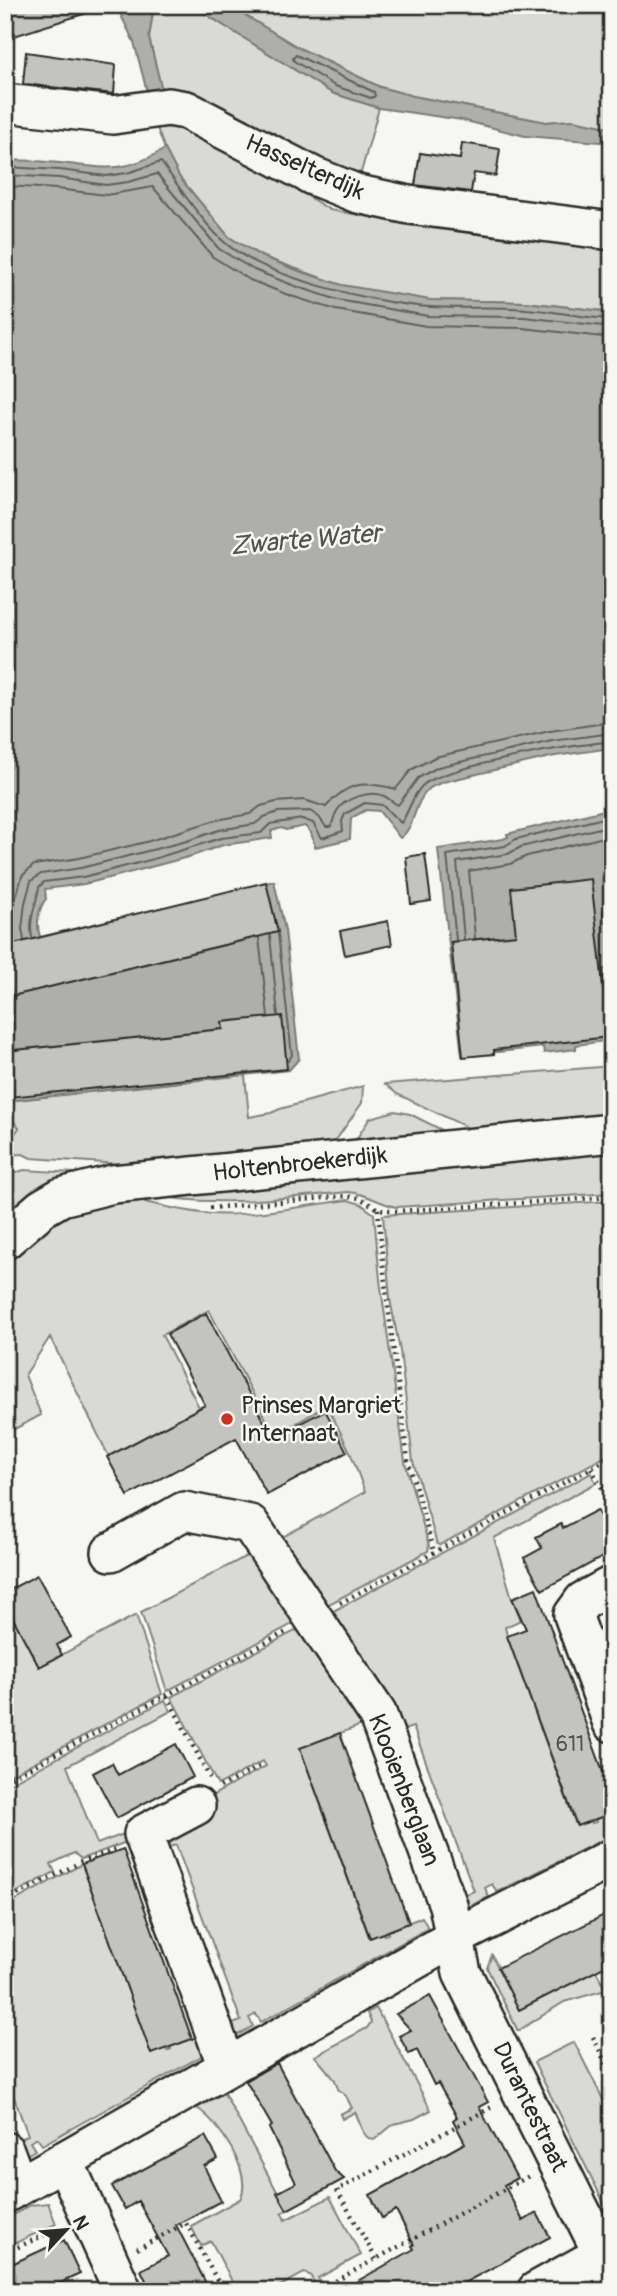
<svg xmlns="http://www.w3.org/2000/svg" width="617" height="2296" font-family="Pangolin,sans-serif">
<rect width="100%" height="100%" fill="#f6f6f2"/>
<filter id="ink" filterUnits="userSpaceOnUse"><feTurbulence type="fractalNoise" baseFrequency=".0143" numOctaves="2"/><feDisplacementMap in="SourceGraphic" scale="14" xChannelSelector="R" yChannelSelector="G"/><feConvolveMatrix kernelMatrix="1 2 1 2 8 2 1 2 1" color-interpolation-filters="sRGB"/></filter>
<g filter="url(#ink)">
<path fill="#d9d9d5" stroke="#828280" stroke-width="2" d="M154,5H191L332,93L379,108L355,194L164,99L149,38Z
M228,5H612V128L573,120L546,122L413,96L380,87L299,48Z
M161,119L211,136L330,210L463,232L612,246V312L525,302L430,300L379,293L341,285L261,256L229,237L180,178L170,163L154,120Z
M612,1066V1126L483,1135L397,1094L385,1084Z
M245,1075L249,1117L271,1113L280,1109L363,1086L362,1103L331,1147L164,1167L31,1158L23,1154L5,1155V1147L19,1128L5,1110L7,1101Z
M395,1111L410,1114L452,1135L356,1143L357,1138L370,1118Z
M612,1138V1193L397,1207C380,1204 366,1193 349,1192C280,1198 211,1209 143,1193Z
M24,1170L92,1174L5,1221V1182L8,1175Z
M136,1200C161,1206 186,1212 211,1214C251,1217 307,1205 348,1200L361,1204L374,1214L380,1280L405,1462L429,1546L428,1551L320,1609L275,1541L365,1492L350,1452L327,1405L275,1436L209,1310L162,1335L200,1409L109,1457L50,1337L25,1375L41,1415L5,1434V1253L77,1202Z
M612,1201V1453L440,1545L437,1544L413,1461L400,1351L390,1299L383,1215Z
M591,1473L596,1483L494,1538L512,1598L521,1620L505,1627L507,1636L576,1825L591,1821L592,1823L596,1822V1819L612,1813V1835L497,1892L492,1884L485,1888L489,1897L461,1910L456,1898L474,1891L413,1727L394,1733L324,1616Z
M256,1551L302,1619L167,1691L141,1612Z
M5,1603L39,1667L136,1615L162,1694L5,1778Z
M308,1624L370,1722L300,1748L369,1937L383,1933L384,1935L388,1934V1931L422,1917L428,1928L261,2022L256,2014L249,2018L253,2026L226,2042L222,2028L241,2021L176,1845L157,1851L204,1800L266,1766L263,1761L218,1785L171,1697Z
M165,1700L171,1711L67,1766L97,1844L129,1832L132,1840L81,1859L74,1853L51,1864L55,1872L6,1898L5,1786Z
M82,1864L151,2053L165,2048L167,2051L171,2049L170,2047L206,2034L212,2050L42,2145L37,2138L30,2142L35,2150L18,2160L11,2143L28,2135L5,2073V1906Z
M492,1955L519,2010L596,1971L606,1990L564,2002L518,2031L487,1968Z
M376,2008L431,2110L414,2119L394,2124L374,2140C361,2138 361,2123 355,2112L342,2119L340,2114L352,2108L346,2096L338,2089L335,2080L315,2056L367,2028L371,2022L367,2013Z
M574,2042L612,2117V2211L607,2209L534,2062Z
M224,2093L287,2210L282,2213L285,2220L330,2197L361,2255L318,2278L322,2285L317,2288L310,2275L304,2273L271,2291H237L211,2241L201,2246L191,2226L240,2199C254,2174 219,2122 197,2108Z
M48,2203L56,2224L5,2248V2220L31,2205Z"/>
<path fill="#aeaeab" stroke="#7a7a78" stroke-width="2" d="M116,5H154L149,38L164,99L150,103L134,42Z
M191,5H228L299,48L380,87L413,96L546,122L573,120L612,128V139L601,142L525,136L462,120L379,108L332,93Z
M165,149L180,178L229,237L261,256L299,271L342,285L430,300L525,302L612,312V748L555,756L443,782C439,784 431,786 428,790C414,802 415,828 400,838L379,811L366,810L351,818L350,839L315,847L311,833L305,826L286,830L282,828L271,831L272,838L223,845L192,856L113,877L84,884L45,889L46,899C38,909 36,924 40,937L274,881L285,930L299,1059L289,1070L7,1101L5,1094V160C24,160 42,161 60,163C106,168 123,174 165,149Z
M612,808V1040L576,1045V1049L544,1053L543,1047L462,1056L438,849L503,839L508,837L507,834Z"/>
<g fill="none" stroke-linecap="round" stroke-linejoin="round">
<path stroke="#5f5f5e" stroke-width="2" d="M296,55L374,92L375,96L371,98L335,86L294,61L293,58Z
M5,167L60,170L106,176L127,173L161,162C180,188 199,218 223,241C262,277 378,304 430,307C462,309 495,306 527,309C555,311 583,318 612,319
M5,175L59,178L106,185L128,182L157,174L219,249L254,270L295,286L338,300L428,316L524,317L612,327
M5,186L57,189L106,195L153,187L213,257L250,280L291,296L336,310L426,326L523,328L612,338
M278,934L292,1055L288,1061
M270,936L278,1015
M32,937C28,919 37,903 39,887L44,882L83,877L150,860L221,838L261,833L270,824L302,819L313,823L322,838L343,831L342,821L345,814L365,803L382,805L401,823C409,812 412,796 422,786C439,768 583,742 612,742
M259,938L268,1016
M475,938L469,871L510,864L527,856L612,835
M464,939L457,862L508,854L521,847L612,825
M24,940L22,929L25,903L31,881L41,874L81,868L187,841L219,830L255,824L264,817L278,812L310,811L319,817L326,827H331C333,823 333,817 337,811C344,798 370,790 384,796C390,799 393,803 398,805L418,778L438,767L552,741L612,733
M456,940L447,855L505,846L516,839L612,816
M14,942L12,928L15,901L22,876L34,865L79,858L146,842L216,820L250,814L261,806L276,802L304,800L326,807C348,781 365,781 396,789L411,770L435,757L550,731L612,722"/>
</g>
<path fill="#c3c3c0" stroke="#2b2b2b" stroke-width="2" d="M5,5H95L96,10L5,39Z
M26,52L116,65L114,94L23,84Z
M462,143L500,149L496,176L474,173L471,192L415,185L420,153L460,159Z
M425,854L431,901L411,904L406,857Z
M591,879L609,1037L494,1050V1054L463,1057L451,942L516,935L511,888Z
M266,882L278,932L12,996L5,968V946Z
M388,921L392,945L345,955L340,931Z
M282,1016L287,1069L9,1097L5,1051L223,1029L222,1022Z
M206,1313L273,1438L325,1410L347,1452L267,1495L236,1438L128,1496L107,1457L205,1405L167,1334Z
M597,1510L612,1539V1552L542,1590L524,1558L542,1548L536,1537L561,1524L563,1528Z
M37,1575L71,1637L57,1645L62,1655L39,1667L5,1603V1592Z
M536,1588L612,1796V1813L577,1826L507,1636L526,1629L512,1598Z
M340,1733L409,1923L370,1938L300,1748Z
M176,1744L193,1777L117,1818L93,1773L112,1763L118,1775Z
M123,1849L192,2039L151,2054L82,1864Z
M612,1911V1963L519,2010L498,1968Z
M430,1996L488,2102L479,2107L517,2178L504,2185L523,2221L537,2213L550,2237L449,2291H340L414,2249L412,2246L414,2245L396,2210L382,2218L370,2195L465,2143L453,2120L457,2117L438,2083L434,2085L417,2050L409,2054L399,2036L411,2030L396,2014Z
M277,2063L335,2171L344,2179L287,2210L277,2193L296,2183L269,2128L272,2126L246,2081Z
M205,2136L218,2159L204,2166L221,2201L176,2225L210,2291H151L141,2270L168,2256L138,2201L125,2209L112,2186Z
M64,2240L80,2274L43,2291H5V2267Z"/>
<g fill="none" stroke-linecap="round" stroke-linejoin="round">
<defs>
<path id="minor" d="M5,103L113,115L168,107L186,110L313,176L358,194L409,205L612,231
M5,1240L42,1208L61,1197L113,1184L612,1133
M111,1552L184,1511L250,1524L265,1546L377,1713L448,1905L462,1973L612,2273
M612,1585L583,1601L573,1615L612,1723
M196,1806L143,1834L227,2067
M5,2151L18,2186
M64,2160L123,2291
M5,2194L454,1938L612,1858
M536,2291L612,2249"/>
</defs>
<use href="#minor" stroke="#2b2b2b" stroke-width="42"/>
<path stroke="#2b2b2b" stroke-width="4.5" stroke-dasharray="2 5" stroke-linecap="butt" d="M210,1208L347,1196L360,1198L378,1209L398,1211L612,1197
M378,1209L385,1283L408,1460L434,1552
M591,1468L612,1506
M340,1603L612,1457
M167,1696L210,1778
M5,1781L286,1632
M220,1787L263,1765
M5,1901L81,1862L117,1849
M593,2037L612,2076
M137,2249L186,2223L223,2291
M5,2253L62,2227
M376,2259L337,2190L494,2106
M317,2291L531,2175"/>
<use href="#minor" stroke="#f6f6f2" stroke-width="37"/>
</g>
</g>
<circle fill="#c8321e" stroke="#f6f6f2" stroke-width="2.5" cx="227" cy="1419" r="7"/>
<g text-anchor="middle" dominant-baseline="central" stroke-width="5" stroke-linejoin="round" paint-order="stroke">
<g font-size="21" fill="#515150">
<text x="570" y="1744">611</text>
</g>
<g font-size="24" fill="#2b2b2b" stroke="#f6f6f2">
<text transform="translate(305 167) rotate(24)">Hasselterdijk</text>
<text transform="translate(300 1164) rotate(-6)">Holtenbroekerdijk</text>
<text transform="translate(404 1790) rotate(69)">Klooienberglaan</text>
<text transform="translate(530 2107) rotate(64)">Durantestraat</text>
</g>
<g font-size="24" fill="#2b2b2b" stroke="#f6f6f2" text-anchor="start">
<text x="241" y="1405">Prinses Margriet<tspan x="241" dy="28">Internaat</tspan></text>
</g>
<g font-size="26" font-style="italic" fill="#525251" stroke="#f6f6f2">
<text transform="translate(306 540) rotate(-5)">Zwarte Water</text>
</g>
</g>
<rect width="617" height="2296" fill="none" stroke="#f6f6f2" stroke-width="28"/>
<rect x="14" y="14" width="589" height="2268" fill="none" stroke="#2b2b2b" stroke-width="2.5" filter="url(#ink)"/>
<g transform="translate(66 2230) rotate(64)" stroke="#f6f6f2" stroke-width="5" paint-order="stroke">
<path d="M0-5L12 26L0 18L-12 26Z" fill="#2b2b2b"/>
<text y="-10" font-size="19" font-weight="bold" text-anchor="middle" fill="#2b2b2b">N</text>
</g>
</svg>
